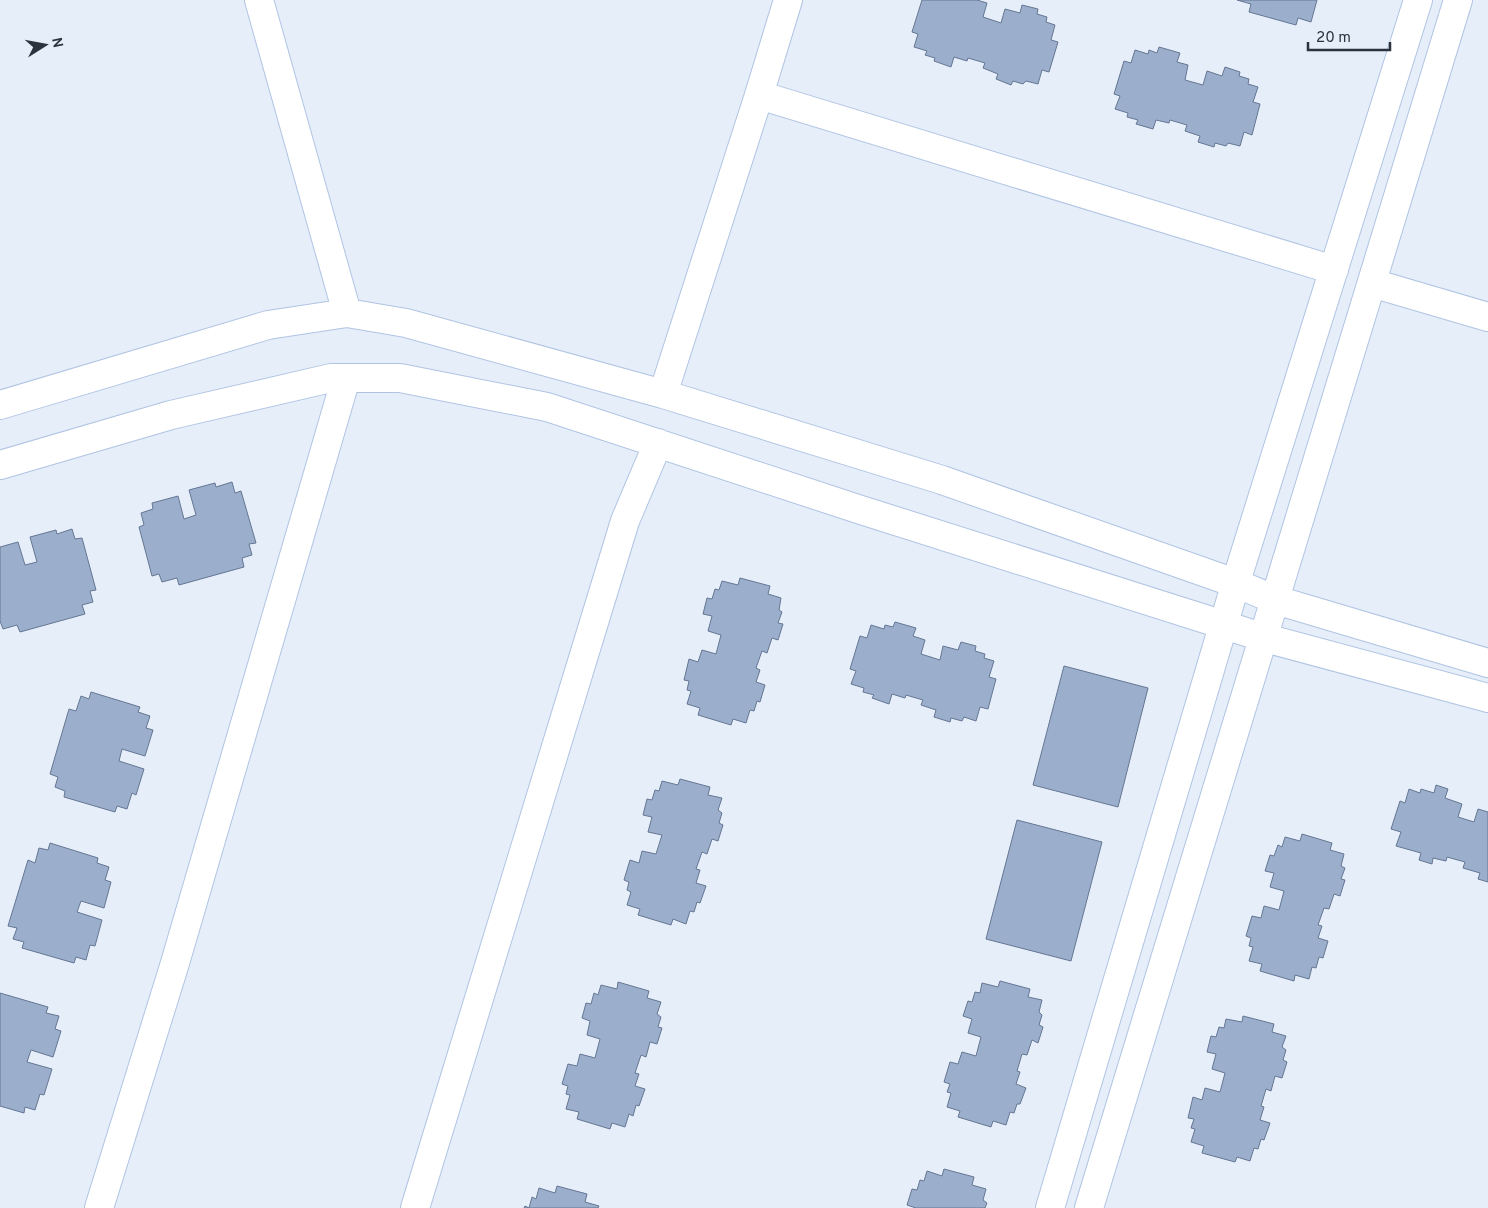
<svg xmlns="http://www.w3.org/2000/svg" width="1488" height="1208" font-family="Overpass,sans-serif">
<rect width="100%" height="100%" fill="#e6eefa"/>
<path fill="#9bafcc" stroke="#647692" d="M922,0H977L987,3L983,17L1001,23L1005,9L1020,13L1022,5L1038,9L1037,14L1047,17L1046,22L1055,25L1051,40L1058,42L1049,72L1042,70L1038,84L1026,81L1023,84L1013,81L1011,85L996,79L998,74L983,68L985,63L968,58L967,61L954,57L951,67L934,61L935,58L925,55L927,51L914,47L918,34L912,32Z
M1237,0H1317L1311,22L1298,18L1296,25L1249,12L1251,4Z
M1159,47L1180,53L1177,62L1188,65L1185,80L1203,85L1207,71L1222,76L1225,67L1240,72L1239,76L1249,79L1248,84L1258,87L1253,102L1260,104L1252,135L1244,132L1240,146L1228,143L1226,146L1215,143L1214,147L1198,142L1200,136L1185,131L1187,125L1170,120L1169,123L1156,120L1153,129L1136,124L1138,120L1127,117L1128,113L1115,109L1120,96L1114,94L1124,61L1131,63L1135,50L1148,54L1149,50L1157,53Z
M232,482L235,493L241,491L256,543L249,544L252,555L242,558L244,567L179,585L177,578L162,582L159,574L152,576L139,527L144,525L141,513L153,509L152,503L178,496L184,519L196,515L189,490L215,483L216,487Z
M72,529L75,539L82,538L96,590L90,591L93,602L82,605L85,614L20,632L17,625L3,629L0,621V547L18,542L25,565L37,562L30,537L56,530L57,534Z
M740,578L770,586L768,594L781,598L779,610L782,612L778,623L783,624L778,640L772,638L767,653L762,651L756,668L760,670L756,682L765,685L760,702L757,701L754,711L750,710L746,723L733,719L731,725L698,715L700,708L687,704L691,691L687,690L689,681L684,680L689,659L698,662L702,650L716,654L721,635L708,631L712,616L703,614L707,598L712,599L715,589L719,590L722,581L738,585Z
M895,622L916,628L913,636L925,640L921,654L940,660L943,646L958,650L961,642L976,646L975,651L985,654L984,658L994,661L989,677L996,679L988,709L980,707L976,721L964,717L962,721L951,718L950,722L934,717L936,710L921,705L923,700L906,695L905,698L892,694L889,704L872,698L874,695L863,692L864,688L851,684L856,671L850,669L860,636L867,638L871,625L884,629L885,625L893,627Z
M1064,666L1148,688L1118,807L1033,785Z
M91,692L140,707L138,712L150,716L146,728L153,730L145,756L122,749L119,761L144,769L136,795L132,793L127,809L117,806L115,812L64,797L65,791L55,787L58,777L50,774L69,709L76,711L81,696L89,699Z
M680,779L710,787L708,795L722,798L718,810L722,813L719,823L723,825L718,841L712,839L707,854L702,852L696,869L700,870L696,883L706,886L700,903L697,902L694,912L690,911L686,924L673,919L671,925L638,915L640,909L627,905L631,892L627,890L629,882L624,880L630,860L639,863L642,851L656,854L662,835L648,832L652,817L643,815L647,799L652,800L655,790L659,791L662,781L678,785Z
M1436,785L1448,789L1445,798L1462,804L1458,817L1474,822L1478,809L1488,812V882L1478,879L1480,873L1463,868L1465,862L1447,857L1446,861L1433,858L1432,864L1419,860L1421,853L1396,846L1401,832L1391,829L1400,801L1405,803L1409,789L1420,793L1421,789L1434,793Z
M1017,820L1102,842L1071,961L986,939Z
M1302,834L1332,843L1330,850L1344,854L1341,866L1345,868L1341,879L1345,880L1340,896L1334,894L1329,909L1324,908L1318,925L1322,926L1318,938L1328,941L1323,958L1319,957L1316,968L1312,967L1309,979L1295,975L1294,981L1260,971L1262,964L1249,961L1253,947L1249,946L1251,938L1246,936L1252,916L1261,918L1264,906L1279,910L1284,891L1270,887L1274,873L1265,871L1270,855L1274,856L1278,845L1282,847L1285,837L1300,841Z
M50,843L98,858L97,863L109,867L105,880L111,882L104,908L81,901L77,912L102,920L95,946L90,945L86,960L76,957L74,963L22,948L24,942L13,939L17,928L8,926L28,860L35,863L39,848L48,850Z
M1000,981L1030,989L1028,997L1042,1000L1039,1012L1042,1015L1039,1025L1043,1027L1038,1043L1032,1040L1027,1055L1022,1054L1017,1071L1020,1072L1016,1084L1026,1088L1020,1104H1017L1014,1113L1010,1112L1006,1125L993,1121L991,1127L958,1117L960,1111L947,1107L951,1093L947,1092L950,1084L944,1082L950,1062L958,1064L962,1052L976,1056L981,1037L968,1033L972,1019L963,1016L968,1001L972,1002L975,992L980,993L982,983L998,987Z
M618,982L649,991L647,998L661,1002L657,1014L661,1017L658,1027L662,1028L657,1044L650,1042L646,1057L641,1055L635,1073L639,1074L635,1086L645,1089L639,1106L636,1105L633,1116L629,1114L625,1127L612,1123L610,1129L577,1119L579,1112L566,1109L570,1095L566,1094L568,1086L562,1084L568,1064L577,1066L580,1054L595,1058L600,1039L587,1035L590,1021L582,1018L586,1003L591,1004L594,993L598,995L601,985L617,989Z
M0,993L48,1007L46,1013L59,1016L55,1029L61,1031L53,1057L31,1050L27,1062L52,1069L44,1095L40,1094L35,1110L25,1107L24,1113L0,1106Z
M1243,1016L1274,1024L1272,1032L1286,1036L1282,1047L1286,1050L1283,1060L1287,1062L1282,1078L1275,1076L1271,1091L1266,1089L1261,1106L1264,1107L1260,1120L1270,1123L1264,1140L1261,1139L1258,1149L1254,1148L1250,1161L1237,1157L1235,1162L1202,1153L1204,1146L1191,1142L1195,1129L1191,1128L1194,1119L1188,1118L1193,1097L1202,1100L1205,1088L1220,1092L1225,1073L1212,1069L1216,1054L1207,1052L1211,1036L1216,1037L1219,1027L1224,1028L1226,1019L1242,1022Z
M944,1169L974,1177L972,1185L986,1189L983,1200L987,1203L985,1208H916L907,1205L912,1189L917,1190L920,1180L924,1181L927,1171L942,1176Z
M557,1186L587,1194L585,1202L599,1206L598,1208H524L525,1206L529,1208L532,1197L536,1199L539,1188L555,1193Z"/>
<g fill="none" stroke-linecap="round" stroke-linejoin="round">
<defs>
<path id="minor" d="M259,0L347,313
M759,95L1334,270
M1372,283L1488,317
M663,394L759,95L788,0
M0,405L268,325L347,313L406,323L663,394L942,480L1235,583L1276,600L1488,663
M0,465L171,415L331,378H400L547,407L861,510L1265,638L1488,698
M99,1208L175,963L346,378
M415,1208L625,521L658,443
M1050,1208L1240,569L1418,0
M1089,1208L1458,0"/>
</defs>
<use href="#minor" stroke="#b0c4e2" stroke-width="30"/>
<use href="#minor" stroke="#fff" stroke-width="28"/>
</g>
<g transform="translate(45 45) rotate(79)" stroke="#e6eefa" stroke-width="4" paint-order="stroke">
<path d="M0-4L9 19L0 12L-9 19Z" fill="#2b333f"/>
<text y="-8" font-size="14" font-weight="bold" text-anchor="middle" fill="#2b333f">N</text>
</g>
<path d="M1308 42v8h82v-8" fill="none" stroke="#2b333f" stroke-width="2.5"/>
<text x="1316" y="42" font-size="15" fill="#2b333f" stroke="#e6eefa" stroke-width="4" paint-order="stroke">20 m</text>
</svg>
